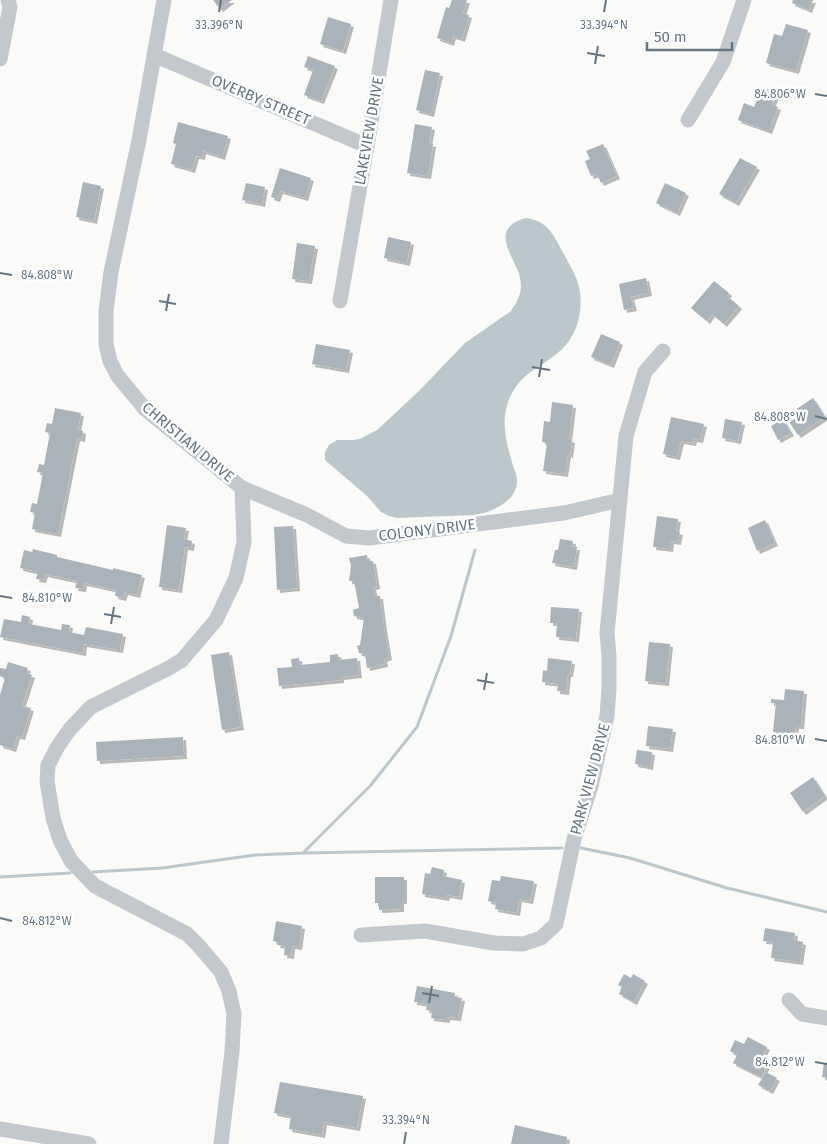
<svg xmlns="http://www.w3.org/2000/svg" width="827" height="1144" font-family="'Fira Sans',sans-serif">
<defs>
<filter id="shadow"><feDropShadow dx="3" dy="3" stdDeviation="0" flood-color="#0004"/></filter>
</defs>
<rect width="100%" height="100%" fill="#fafaf8"/>
<path fill="#bbc7cb" d="M527,218C550,222 554,237 565,256C569,264 574,272 577,280C585,303 580,333 561,350C539,370 520,371 508,402C501,422 506,442 512,462C513,467 517,474 517,480C518,501 491,513 474,515L397,518L389,516L381,512L367,496L325,460V452L329,445L337,440H354L362,438L377,430L419,391L465,343L511,311C516,303 521,296 521,286C521,269 508,256 506,241C503,227 516,220 527,218Z"/>
<g fill="none" stroke-linecap="round" stroke-linejoin="round">
<path stroke="#bbc7cb" stroke-width="3" d="M581,848L630,858L727,888L827,912
M303,853L370,786L417,727L451,636L475,550
M93,872L162,868L255,855L303,853L562,848
M0,877L70,873"/>
</g>
<path fill="#aab3b9" filter="url(#shadow)" d="M213,0H232L220,9Z
M452,0H467L463,13L469,15L462,39L453,36L451,43L437,38L446,7L449,8Z
M793,0H813L809,10L792,3Z
M328,17L351,24L343,51L320,44Z
M786,24L808,30L796,71L766,63L774,34L782,36Z
M308,56L335,66L321,101L304,95L313,70L304,67Z
M425,70L440,73L431,114L416,110Z
M762,87L777,93L772,105L778,107L769,131L738,120L744,103L754,107Z
M178,122L228,136L222,157L203,151L202,157L196,156L192,170L171,164L176,144L173,143Z
M415,124L432,127L429,143L433,144L428,176L407,173Z
M603,144L617,176L601,183L597,174L591,176L585,161L590,159L586,151Z
M740,158L757,167L736,203L719,194Z
M280,168L311,178L305,198L280,191L277,199L271,197Z
M83,182L101,186L94,221L76,217Z
M246,183L265,187L262,204L242,200Z
M665,183L686,193L677,213L656,203Z
M388,237L411,242L407,263L384,258Z
M297,243L315,246L309,281L292,279Z
M646,278L649,293L631,297L634,308L624,310L619,284Z
M714,281L729,293L727,296L739,306L724,324L712,314L707,321L691,308Z
M601,334L620,342L611,365L591,357Z
M316,344L350,350L346,370L312,364Z
M813,398L825,417L798,435L789,422L796,418L792,412Z
M552,402L573,405L569,439L572,440L570,455L568,454L565,474L543,471L547,443L542,442L544,421L550,422Z
M55,408L81,413L78,429L83,431L82,439L77,438L58,534L32,529L35,513L30,512L32,503L37,504L43,473L37,472L39,464L44,465L50,433L45,432L47,423L52,424Z
M671,417L704,424L700,440L694,439L693,443L681,441L677,457L663,454Z
M725,419L742,422L738,441L722,438Z
M783,419L791,433L778,440L771,426Z
M657,516L678,519L676,531L680,532L678,542L671,541L670,549L653,547Z
M765,520L775,543L757,551L748,528Z
M167,525L186,528L184,539L192,541L191,548L185,547L179,590L159,587Z
M293,526L297,588L277,590L274,527Z
M560,539L573,541L572,547H577L574,567L552,563L555,550H558Z
M33,549L57,555V557L113,570V568L142,575L137,595L125,592L123,598L115,596L116,590L84,583L83,589L75,588L77,581L45,574L43,580L36,579L38,572L20,568L24,550L32,552Z
M367,555L368,561H373L377,586L373,587L375,596H380L384,628L389,657L384,659L385,664L367,668L365,654L359,653L357,646L360,645L364,618L354,616L353,610L359,608L354,581H349L351,566L349,558Z
M551,607L579,609L576,639L556,637L557,623H550Z
M22,615L30,617L29,624L61,630L62,624L70,625L69,632L84,635L86,627L123,634L120,650L84,644L83,653L0,637L4,619L21,622Z
M649,642L670,644L666,683L645,681Z
M229,652L241,727L222,730L211,655Z
M338,654L339,660L357,658L359,675L341,677V680L279,686L277,668L292,667L291,659L299,658L300,665L330,662V655Z
M548,658L572,661L570,674H568L566,692L557,691L558,684L542,682L543,670L547,671Z
M8,662L28,668L26,673L32,675L22,706L31,708L22,737L17,736L13,749L0,745V695L5,678L0,676V668L6,669Z
M785,689L804,691L801,726H796L795,734L773,732L776,703H771V699L784,700Z
M648,726L673,729L670,749L646,746Z
M183,737L184,756L97,761L96,742Z
M637,750L652,752L650,767L635,764Z
M813,777L825,796L803,812L790,793Z
M432,867L444,870L443,876L462,880L459,897L447,895L446,898L422,894L425,873L430,874Z
M501,876L534,881L530,901L519,899L517,913L495,909L496,903L488,901L492,880L500,881Z
M375,877H404V901H401V909L379,910V903H375Z
M276,921L302,926L299,947L292,946L291,956L284,955L285,946L277,945L278,942L273,941Z
M765,928L795,933L794,940L803,942L800,962L771,958L773,942L763,941Z
M624,974L631,978L633,974L645,981L634,1002L619,994L622,987L618,985Z
M417,986L455,993L454,997L462,998L458,1018L447,1017V1020L431,1018L432,1011L426,1010L427,1004L414,1002Z
M748,1037L767,1047L762,1057L769,1061L761,1077L733,1063L737,1055L730,1051L735,1040L744,1044Z
M824,1063H827V1078L822,1077Z
M766,1072L777,1078L770,1091L758,1085Z
M280,1082L363,1096L357,1128L324,1122L322,1135L289,1129L291,1116L274,1113Z
M515,1125L567,1137L566,1144H511Z"/>
<g fill="none" stroke-linecap="round" stroke-linejoin="round">
<path stroke="#c3c8cc" stroke-width="15" d="M164,0L139,140L111,272L106,311V344L110,361L117,375L145,409L242,488L244,542L236,578L216,620L182,660L169,668L91,707L70,729L58,746L48,765L47,781L53,818L60,840L71,861L95,886L187,934L199,946L221,972L229,991L234,1014L232,1052L221,1144
M154,55L367,146
M0,59L10,7L8,0
M688,120L723,62L744,0
M340,301L367,146L391,0
M242,488L307,515L346,536L369,538L564,513L620,500
M361,935L425,931L494,943L523,944L541,938L556,924L574,839L591,786L607,716L609,688V656L607,633L626,436L645,372L663,351
M789,1000L802,1014L827,1018
M0,1129L89,1144"/>
</g>
<path fill="none" stroke="#657683" stroke-width="2" d="M219,12L221,0M604,12L606,0M587,53L605,56M595,64L598,46M815,94L827,96M0,273L12,275M159,301L176,304M166,311L169,294M532,367L550,370M539,377L542,359M815,416L827,419M0,596L12,598M104,614L121,617M111,624L114,607M477,680L494,683M484,690L487,673M815,739L827,741M0,918L12,921M422,993L439,996M429,1003L432,986M815,1062L827,1064M404,1144L406,1132"/>
<g text-anchor="middle" dominant-baseline="central" stroke-width="5" stroke-linejoin="round" paint-order="stroke">
<g font-size="15" fill="#657683" stroke="#fff">
<text transform="translate(261 100) rotate(23)">OVERBY STREET</text>
<text transform="translate(369 131) rotate(-80)">LAKEVIEW DRIVE</text>
<text transform="translate(188 442) rotate(40)">CHRISTIAN DRIVE</text>
<text transform="translate(427 530) rotate(-7)">COLONY DRIVE</text>
<text transform="translate(590 779) rotate(-75)">PARK VIEW DRIVE</text>
</g>
</g>
<g font-size="12" text-anchor="middle" fill="#657683" stroke="#fff" stroke-width="5" stroke-linejoin="round" paint-order="stroke">
<text x="219" y="29">33.396°N</text>
<text x="604" y="29">33.394°N</text>
<text x="780" y="98">84.806°W</text>
<text x="47" y="279">84.808°W</text>
<text x="780" y="421">84.808°W</text>
<text x="47" y="602">84.810°W</text>
<text x="780" y="744">84.810°W</text>
<text x="47" y="925">84.812°W</text>
<text x="780" y="1066">84.812°W</text>
<text x="406" y="1124">33.394°N</text>
</g>
<path d="M647 42v8h85v-8" fill="none" stroke="#657683" stroke-width="2.5"/>
<text x="654" y="42" font-size="15" fill="#657683" stroke="#ffffff" stroke-width="4" paint-order="stroke">50 m</text>
</svg>
